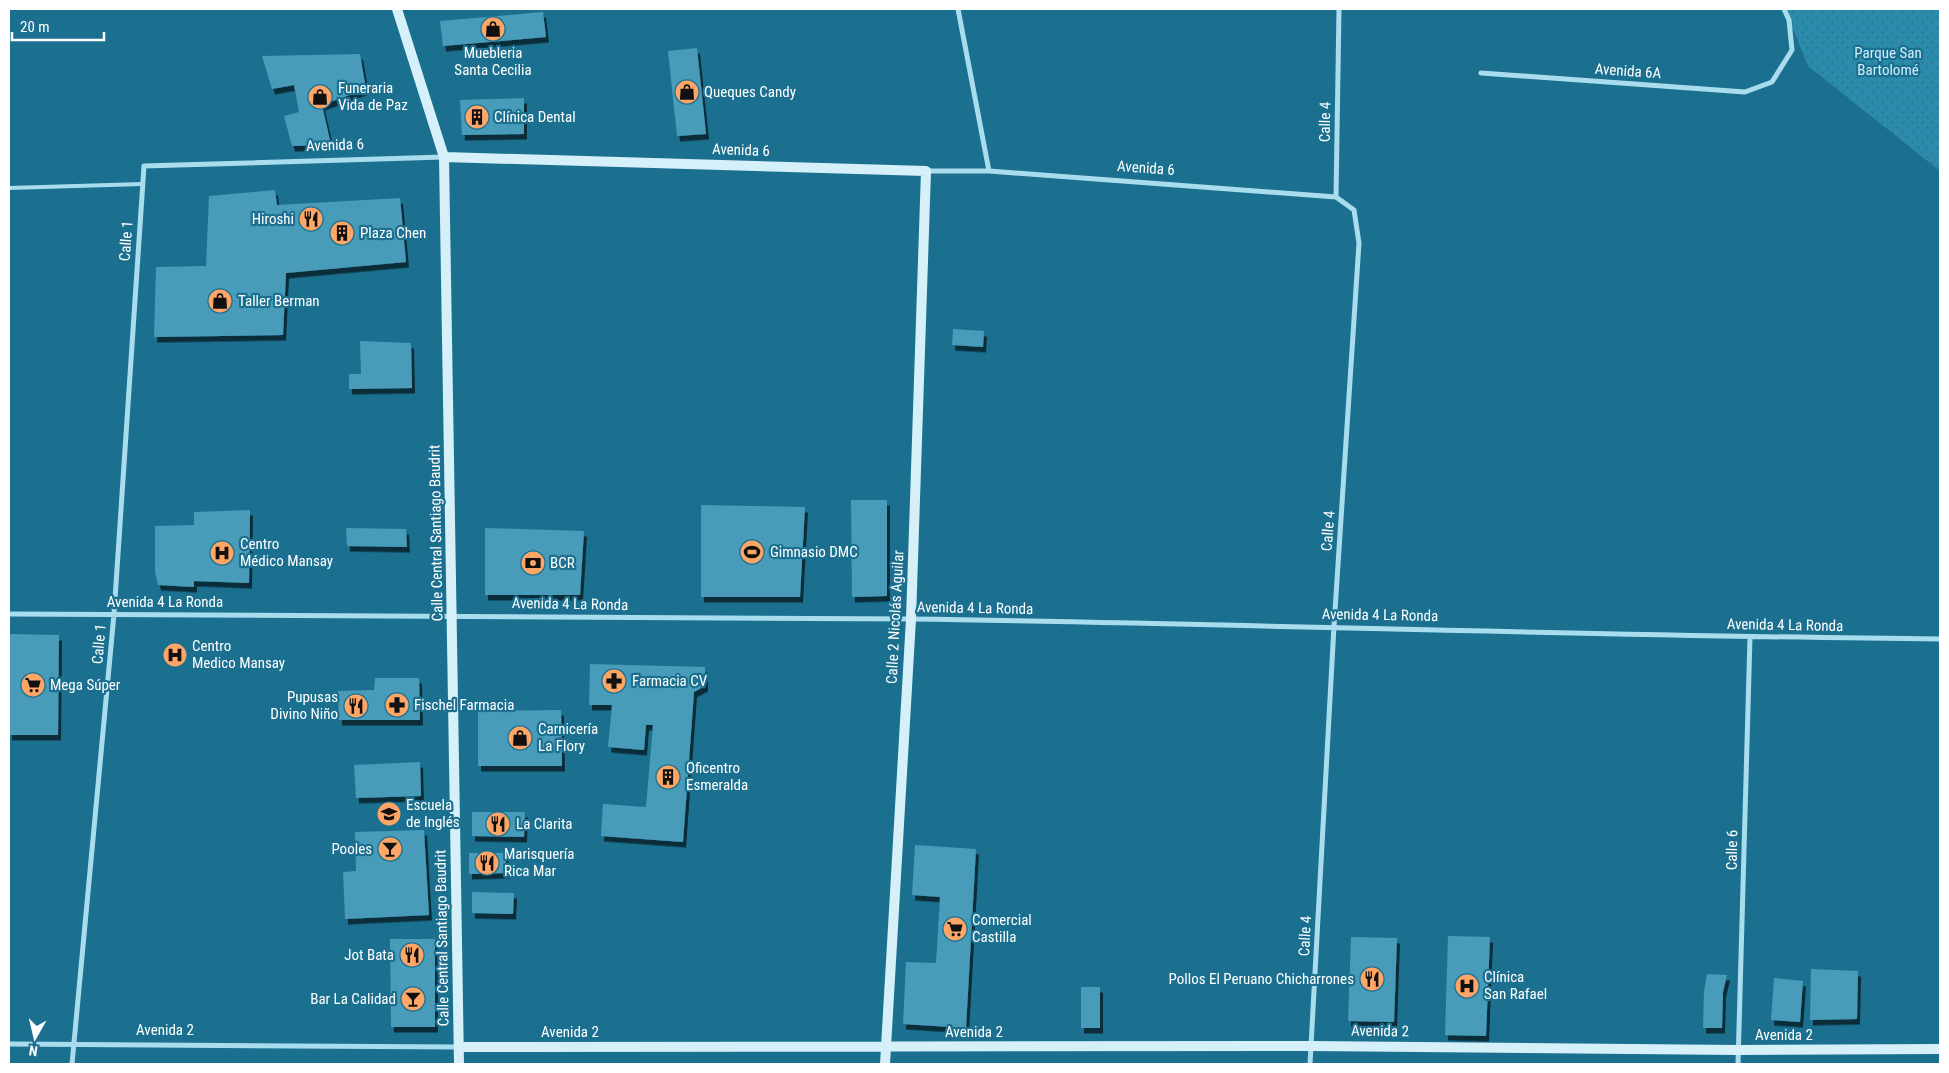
<svg xmlns="http://www.w3.org/2000/svg" width="1949" height="1073" font-family="'Roboto Condensed',sans-serif">
<defs>
<pattern id="park-dots" width="8" height="8" patternUnits="userSpaceOnUse" patternTransform="scale(1.25)"><rect width="8" height="8" fill="#2b8bac"/><path d="M2 2h.1M6 6h.1" fill="none" stroke="#387286" stroke-width="1.8" stroke-linecap="round"/></pattern>
<filter id="shadow"><feDropShadow dx="3" dy="5.5" stdDeviation="0" flood-color="#0009"/></filter>
</defs>
<rect width="100%" height="100%" fill="#1b7090"/>
<path fill="url(#park-dots)" d="M1785,9H1940V171L1808,66Z"/>
<path fill="#489cb9" filter="url(#shadow)" d="M543,12L546,37L443,46L440,21Z
M697,48L706,134L677,136L668,51Z
M360,54L366,89L322,105L331,145L292,146L284,116L299,112L294,85L272,89L262,56Z
M524,98V134L462,135L460,100Z
M275,190L277,205L400,198L406,262L286,273L283,335L154,337L156,267L206,266L209,196Z
M953,329L984,331L983,347L952,345Z
M360,341L411,343L412,388L349,389V374H361Z
M851,500H887V596L852,597Z
M701,505L805,507L800,597H701Z
M250,510L249,583L194,581V587L158,585L155,572V526L194,525V512Z
M346,528L406,529L407,547L347,546Z
M485,528L584,531L580,595H485Z
M9,634L59,635L58,735H9Z
M590,664L705,667V686L694,692L683,842L601,836L603,804L646,807L653,725H646L644,750L608,747L612,705H589Z
M375,678H419L420,720H339L338,691L374,690Z
M561,710L562,766H478V711Z
M420,762L421,796L356,798L354,765Z
M472,812H525L524,837L472,836Z
M424,830L429,915L345,919L343,872L356,871L355,832Z
M915,845L976,849L966,1028L903,1024L906,962L936,963L940,897L912,895Z
M469,853H506V873L469,874Z
M472,892L514,893L513,914L472,913Z
M1448,936L1490,937L1486,1036L1445,1035Z
M1351,937L1397,938L1394,1022L1348,1021Z
M390,939H435V1027H391Z
M1811,969L1858,971L1857,1019L1810,1020Z
M1707,974L1727,975L1723,992L1722,1028H1703L1704,992Z
M1774,978L1803,981L1800,1022L1771,1020Z
M1081,987H1100V1028H1081Z"/>
<g fill="none" stroke-linecap="round" stroke-linejoin="round">
<path stroke="#a9ddee" stroke-width="4" d="M9,188L142,184"/>
<path stroke="#a9ddee" stroke-width="5" d="M958,9L989,171
M1481,73L1745,92L1772,82L1792,50L1789,20L1784,9
M926,171H989L1336,197
M1336,197L1339,9
M9,614C310,616 611,615 911,619C1254,624 1597,636 1940,639
M9,1044L459,1047
M72,1064L114,614L144,166L444,157
M1310,1064L1334,626L1359,243L1354,210L1336,197
M1738,1064L1750,637"/>
<path stroke="#d6f0fa" stroke-width="10" d="M397,9L444,157L459,1064
M444,157L926,171L911,619L885,1064
M459,1047L1311,1046L1739,1050L1940,1049"/>
</g>
<defs>
<symbol id="shop-disc" viewBox="-11 -11 22 22"><circle r="9.5" fill="#ffa666" stroke="#1b7090"/><path d="M-5-2.5h2.3a2.7 3.5 0 0 1 5.4 0H5L5.5 6h-11ZM-1.5-2.5h3a1.5 2.3 0 0 0-3 0Z" fill="#111"/></symbol>
<symbol id="building-disc" viewBox="-11 -11 22 22"><circle r="9.5" fill="#ffa666" stroke="#1b7090"/><path d="M-4-6H4V6H1V3H-1V6H-4ZM-2.5-4.3h1.7v1.8h-1.7ZM.8-4.3h1.7v1.8H.8ZM-2.5-1h1.7V.8h-1.7ZM.8-1h1.7V.8H.8Z" fill="#111"/></symbol>
<symbol id="restaurant-disc" viewBox="-11 -11 22 22"><circle r="9.5" fill="#ffa666" stroke="#1b7090"/><path d="M-5-6h1v4h1v-4h1v4h1v-4h1v5L-1.5 .5V6h-2V.5L-5-1ZM5-6V6H3V1.5H1.5Q1.5-4 5-6Z" fill="#111"/></symbol>
<symbol id="stadium-disc" viewBox="-11 -11 22 22"><circle r="9.5" fill="#ffa666" stroke="#1b7090"/><path d="M0-5a6.5 5 0 1 0 0 10a6.5 5 0 1 0 0-10ZM-3.5-1.8h7v3.6h-7Z" fill="#111"/></symbol>
<symbol id="hospital-disc" viewBox="-11 -11 22 22"><circle r="9.5" fill="#ffa666" stroke="#1b7090"/><path d="M-5-5h3v3.5h4V-5h3V5h-3V1.5h-4V5h-3Z" fill="#111"/></symbol>
<symbol id="bank-disc" viewBox="-11 -11 22 22"><circle r="9.5" fill="#ffa666" stroke="#1b7090"/><path d="M-6-4H6V4H-6ZM0-2.3a2.3 2.3 0 1 0 0 4.6a2.3 2.3 0 1 0 0-4.6Z" fill="#111"/></symbol>
<symbol id="pharmacy-disc" viewBox="-11 -11 22 22"><circle r="9.5" fill="#ffa666" stroke="#1b7090"/><path d="M-2-6h4v4h4v4h-4v4h-4v-4h-4v-4h4Z" fill="#111"/></symbol>
<symbol id="supermarket-disc" viewBox="-11 -11 22 22"><circle r="9.5" fill="#ffa666" stroke="#1b7090"/><path d="M-6-5.5h2.5l.6 2H6L4.5 2H-2.5L-4.4-4H-6ZM-1.5 3.2a1.3 1.3 0 1 0 .1 0ZM3 3.2a1.3 1.3 0 1 0 .1 0Z" fill="#111"/></symbol>
<symbol id="university-disc" viewBox="-11 -11 22 22"><circle r="9.5" fill="#ffa666" stroke="#1b7090"/><path d="M0-5L7-2L0 1L-7-2ZM-4 1L0 2.5L4 1V4Q0 6-4 4Z" fill="#111"/></symbol>
<symbol id="bar-disc" viewBox="-11 -11 22 22"><circle r="9.5" fill="#ffa666" stroke="#1b7090"/><path d="M-6-5H6L.8 .8V4.5H3.5V6h-7V4.5H-.8V.8Z" fill="#111"/></symbol>
</defs>
<g fill-rule="evenodd">
<use href="#shop-disc" x="479" y="15" width="28" height="28"/>
<use href="#shop-disc" x="673" y="78" width="28" height="28"/>
<use href="#shop-disc" x="306" y="83" width="28" height="28"/>
<use href="#building-disc" x="463" y="103" width="28" height="28"/>
<use href="#restaurant-disc" x="297" y="205" width="28" height="28"/>
<use href="#building-disc" x="328" y="219" width="28" height="28"/>
<use href="#shop-disc" x="206" y="287" width="28" height="28"/>
<use href="#stadium-disc" x="738" y="538" width="28" height="28"/>
<use href="#hospital-disc" x="208" y="539" width="28" height="28"/>
<use href="#bank-disc" x="519" y="549" width="28" height="28"/>
<use href="#hospital-disc" x="161" y="641" width="28" height="28"/>
<use href="#pharmacy-disc" x="600" y="667" width="28" height="28"/>
<use href="#supermarket-disc" x="19" y="671" width="28" height="28"/>
<use href="#pharmacy-disc" x="383" y="691" width="28" height="28"/>
<use href="#restaurant-disc" x="342" y="692" width="28" height="28"/>
<use href="#shop-disc" x="506" y="724" width="28" height="28"/>
<use href="#building-disc" x="654" y="763" width="28" height="28"/>
<use href="#university-disc" x="375" y="800" width="28" height="28"/>
<use href="#restaurant-disc" x="484" y="810" width="28" height="28"/>
<use href="#bar-disc" x="376" y="835" width="28" height="28"/>
<use href="#restaurant-disc" x="473" y="849" width="28" height="28"/>
<use href="#supermarket-disc" x="941" y="915" width="28" height="28"/>
<use href="#restaurant-disc" x="398" y="941" width="28" height="28"/>
<use href="#restaurant-disc" x="1358" y="965" width="28" height="28"/>
<use href="#hospital-disc" x="1453" y="972" width="28" height="28"/>
<use href="#bar-disc" x="399" y="985" width="28" height="28"/>
</g>
<g text-anchor="middle" dominant-baseline="central" stroke-width="4.5" stroke-linejoin="round" paint-order="stroke">
<g font-size="15" fill="#fff" stroke="#1b7090" text-anchor="start">
<text x="493" y="53" text-anchor="middle">Muebleria<tspan x="493" dy="17">Santa Cecilia</tspan></text>
<text x="338" y="88">Funeraria<tspan x="338" dy="17">Vida de Paz</tspan></text>
<text x="704" y="92">Queques Candy</text>
<text x="494" y="117">Clínica Dental</text>
<text x="294" y="219" text-anchor="end">Hiroshi</text>
<text x="360" y="233">Plaza Chen</text>
<text x="238" y="301">Taller Berman</text>
<text x="240" y="544">Centro<tspan x="240" dy="17">Médico Mansay</tspan></text>
<text x="770" y="552">Gimnasio DMC</text>
<text x="550" y="563">BCR</text>
<text x="192" y="646">Centro<tspan x="192" dy="17">Medico Mansay</tspan></text>
<text x="632" y="681">Farmacia CV</text>
<text x="50" y="685">Mega Súper</text>
<text x="338" y="697" text-anchor="end">Pupusas<tspan x="338" dy="17">Divino Niño</tspan></text>
<text x="414" y="705">Fischel Farmacia</text>
<text x="538" y="729">Carnicería<tspan x="538" dy="17">La Flory</tspan></text>
<text x="686" y="768">Oficentro<tspan x="686" dy="17">Esmeralda</tspan></text>
<text x="406" y="805">Escuela<tspan x="406" dy="17">de Inglés</tspan></text>
<text x="516" y="824">La Clarita</text>
<text x="372" y="849" text-anchor="end">Pooles</text>
<text x="504" y="854">Marisquería<tspan x="504" dy="17">Rica Mar</tspan></text>
<text x="972" y="920">Comercial<tspan x="972" dy="17">Castilla</tspan></text>
<text x="394" y="955" text-anchor="end">Jot Bata</text>
<text x="1484" y="977">Clínica<tspan x="1484" dy="17">San Rafael</tspan></text>
<text x="1354" y="979" text-anchor="end">Pollos El Peruano Chicharrones</text>
<text x="396" y="999" text-anchor="end">Bar La Calidad</text>
</g>
<g font-size="15" fill="#cfeffa" stroke="#1b7090">
<text x="1888" y="53">Parque San<tspan x="1888" dy="17">Bartolomé</tspan></text>
</g>
<g font-size="15" fill="#fff" stroke="#1b7090">
<text transform="translate(1628 71) rotate(4)">Avenida 6A</text>
<text transform="translate(1325 122) rotate(-89)">Calle 4</text>
<text transform="translate(335 145) rotate(-2)">Avenida 6</text>
<text transform="translate(741 150) rotate(2)">Avenida 6</text>
<text transform="translate(1146 168) rotate(4)">Avenida 6</text>
<text transform="translate(126 241) rotate(-86)">Calle 1</text>
<text transform="translate(1328 531) rotate(-86)">Calle 4</text>
<text transform="translate(436 533) rotate(-91)">Calle Central Santiago Baudrit</text>
<text x="165" y="602">Avenida 4 La Ronda</text>
<text transform="translate(570 604) rotate(1)">Avenida 4 La Ronda</text>
<text transform="translate(975 608) rotate(1)">Avenida 4 La Ronda</text>
<text transform="translate(1380 615) rotate(1)">Avenida 4 La Ronda</text>
<text transform="translate(895 617) rotate(-87)">Calle 2 Nicolás Aguilar</text>
<text transform="translate(1785 625) rotate(1)">Avenida 4 La Ronda</text>
<text transform="translate(99 644) rotate(-85)">Calle 1</text>
<text transform="translate(1732 850) rotate(-89)">Calle 6</text>
<text transform="translate(1305 936) rotate(-87)">Calle 4</text>
<text transform="translate(442 938) rotate(-91)">Calle Central Santiago Baudrit</text>
<text x="165" y="1030">Avenida 2</text>
<text transform="translate(1380 1031) rotate(1)">Avenida 2</text>
<text x="570" y="1032">Avenida 2</text>
<text x="974" y="1032">Avenida 2</text>
<text x="1784" y="1035">Avenida 2</text>
</g>
</g>
<rect width="1949" height="1073" fill="none" stroke="#ffffff" stroke-width="20"/>
<g transform="translate(35 1038) rotate(188)" stroke="#1b7090" stroke-width="4" paint-order="stroke">
<path d="M0-4L9 19L0 12L-9 19Z" fill="#ffffff"/>
<text y="-8" font-size="14" font-weight="bold" text-anchor="middle" fill="#ffffff">N</text>
</g>
<path d="M12 32v8h92v-8" fill="none" stroke="#ffffff" stroke-width="2.5"/>
<text x="20" y="32" font-size="15" fill="#ffffff" stroke="#1b7090" stroke-width="4" paint-order="stroke">20 m</text>
</svg>
